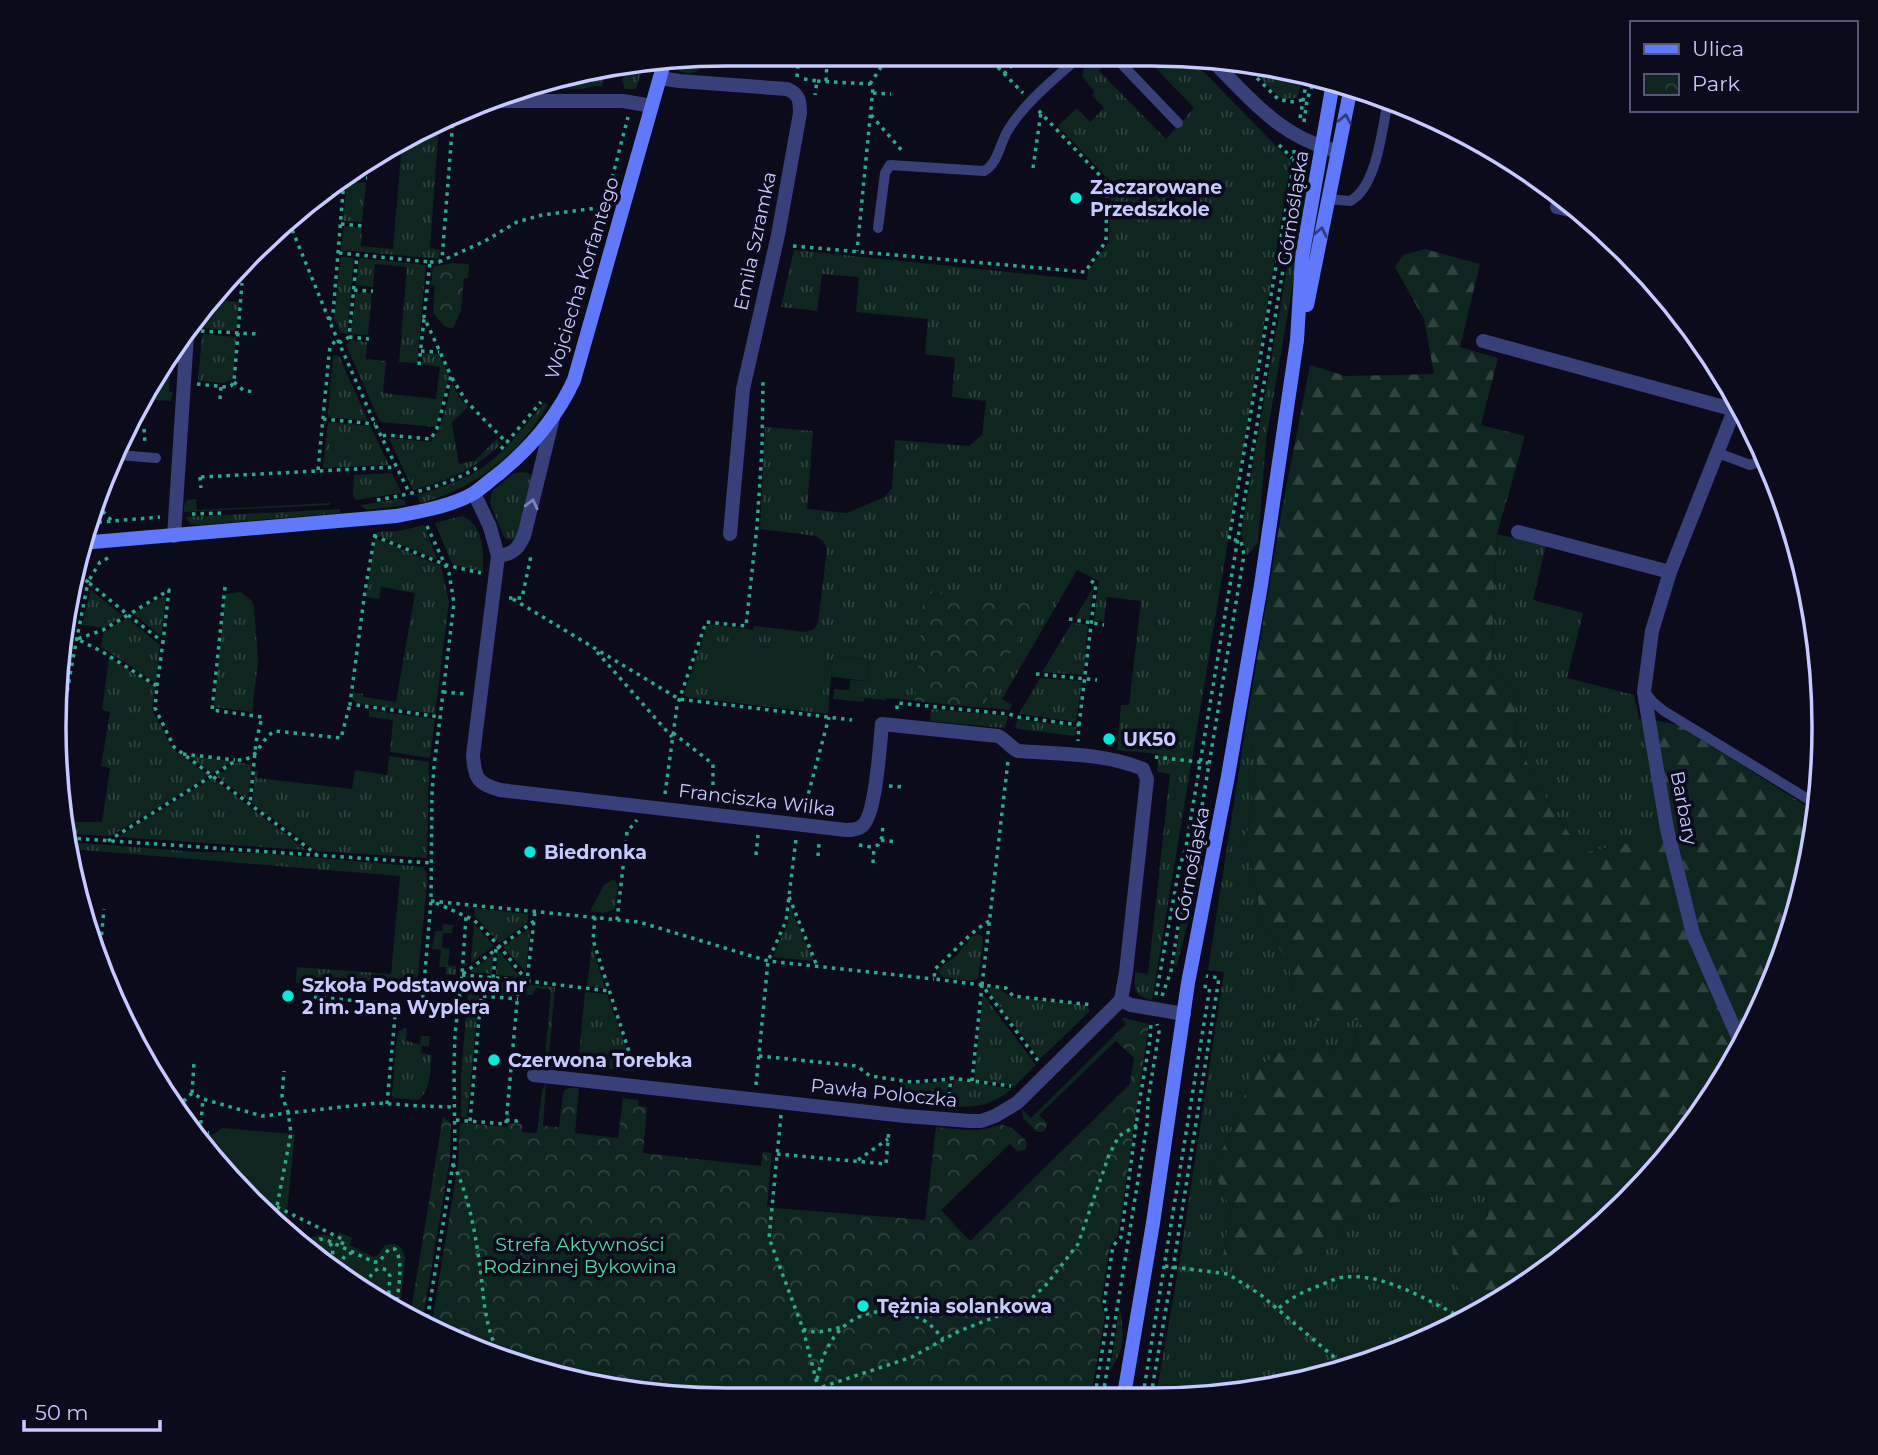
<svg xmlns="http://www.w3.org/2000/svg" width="1878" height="1455" font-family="Montserrat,sans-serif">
<defs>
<pattern id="grass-tufts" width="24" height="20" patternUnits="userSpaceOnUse" patternTransform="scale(1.75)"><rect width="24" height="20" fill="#0e2520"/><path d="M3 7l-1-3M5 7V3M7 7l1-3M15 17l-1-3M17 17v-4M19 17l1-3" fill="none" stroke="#304341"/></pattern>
<pattern id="forest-firs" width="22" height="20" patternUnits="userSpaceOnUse" patternTransform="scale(1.75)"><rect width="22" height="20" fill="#0e2520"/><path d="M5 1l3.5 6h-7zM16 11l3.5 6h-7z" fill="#304341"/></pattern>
<pattern id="park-crowns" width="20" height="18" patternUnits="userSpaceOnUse" patternTransform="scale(1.75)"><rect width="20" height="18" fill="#0e2520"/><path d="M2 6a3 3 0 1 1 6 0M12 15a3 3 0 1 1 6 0" fill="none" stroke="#304341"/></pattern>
</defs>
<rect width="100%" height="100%" fill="#0b0b1b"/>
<path fill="url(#grass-tufts)" d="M1092,56H1100L1108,61L1099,71L1166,139L1194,108L1144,56H1188L1291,161L1152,1000C1134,996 1134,989 1135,972L1148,974L1170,774L1157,772L1159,754L1117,750L1121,705H1129L1141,601L1107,597L1104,622L1094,620L1099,581L1077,570L1002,699L1012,705L1009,710L887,698L886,700L864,698V702L833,699L834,689L849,690L850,680L867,681L869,659L833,656L828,714L687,697L684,694L708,624L753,630L754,626L806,632L814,629L818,623L827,549L823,541L816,536L760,529L765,427L813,431L807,509L847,513L885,497L892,488L895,440L969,446L982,435L986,401L952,397L955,358L925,354L928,319L856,312L859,277L822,274L817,311L781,307L794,250L1087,280L1088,271L1109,242L1111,182L1058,126L1077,108L1090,122L1104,108L1093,96L1094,91L1082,76L1084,67Z
M690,59L700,69C692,75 685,75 677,69L680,61Z
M643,65L636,89H625L622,81L625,69L636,73L638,66Z
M1249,67L1304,77L1297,98L1284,99L1278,96Z
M607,70L602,87C595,85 588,88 580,89C563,89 545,88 528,88L553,77Z
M439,124L430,248L440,250L439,259L341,250L344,226L362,228L361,246L393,249L401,154L399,153L400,141Z
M1301,166L1307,180L1308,195L1266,440L1258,543L1247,555L1241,533L1292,240Z
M347,181L366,183L362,222L343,221Z
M341,257L354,258L347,334L341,333L334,319Z
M359,258L426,265L417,363L399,362L407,267L375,264L373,287L356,285Z
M356,292L372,293L368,335L351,334Z
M216,300L239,302L237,327L234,331L205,328L203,326L204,313Z
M204,334L236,337L233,379L224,383L198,381L202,336Z
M351,340L367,342L366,359L386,361L383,393L436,399L440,367L422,364L423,353L439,354L449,376L436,427L380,422L346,345Z
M333,355L339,356L368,421L328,417Z
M171,356L169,391L172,393L171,401L141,399L144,391Z
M452,382L458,396L468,407L451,423L452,424L459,464L474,461L497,439L501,444C476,469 446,481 413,490L389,438L431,442C444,426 447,401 452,382Z
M544,403L548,405C540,417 532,430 522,441C496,470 459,494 420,503L417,495C436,489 456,483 474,473C502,456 523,428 544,403Z
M328,422L370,426L389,465L323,468Z
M522,472L528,473L533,477L518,538C511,540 507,541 503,535L490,503L492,491L513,474Z
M392,473L401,492L400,493L356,500L353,495L354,475Z
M196,499L197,510L330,503V505L184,512V506L187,500Z
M400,499L405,501L406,505L367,510L360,505Z
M340,509V513L199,525L191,524L185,517Z
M462,516C483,523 484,553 483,572L452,564L435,523Z
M424,525L437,559L376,535L377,532L399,531Z
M1497,534L1546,546L1533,600L1583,613L1567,678L1634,695L1639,719L1653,720L1677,833L1582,853L1538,786L1516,739L1514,690L1491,666Z
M375,538L441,566L449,602L435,714L357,703L352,699L353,692L363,694V697L396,702L415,593L381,587L379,599L366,597Z
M1093,588L1089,620L1075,618Z
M91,590L123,616L104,628L82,625Z
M241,592L252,601L254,607L258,662L252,712L214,707L225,594Z
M162,597H166L161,636L133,614Z
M127,618L160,645L156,683L101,647L103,633Z
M1072,623L1088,625L1083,675L1042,672Z
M109,657L155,687L152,709L172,748L209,776L111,836L68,834L67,822H102L110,768L101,766L110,712L102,710Z
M1040,678L1082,681L1076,722L1019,714Z
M931,709L1008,716L1005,728L930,721Z
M369,710L435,719L430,758L390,752L393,720L369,717Z
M1018,719L1076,727L1075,736L1017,729L1015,726Z
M1245,731L1257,762L1246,843L1258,896L1259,921L1289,962L1292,993L1361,1020L1352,1053L1286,1048L1254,1071L1228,1139L1212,1167L1231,1210L1223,1255L1337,1239L1345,1222L1414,1195L1484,1182L1488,1216L1452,1245L1457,1298L1495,1302L1367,1365L1238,1395H1156L1177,1277L1224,972L1208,970Z
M190,756L232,761L212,774Z
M389,756L429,762L427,858L316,851L252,803L255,771H258L257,778L352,789L355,770L387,775Z
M238,762L252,765L248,800L216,776Z
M212,778L306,850L118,837Z
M69,842L197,852L261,853L423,867L427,873V883L417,985L344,979L343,987L296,983L297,967L391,974L400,876L70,849Z
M1197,849L1202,868L1177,965H1174L1189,870Z
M614,879L618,885L615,909L603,913L590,911L604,885Z
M790,907L814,961L773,957L788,923Z
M475,908L528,914V922L499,943L474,915Z
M443,924L453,925L452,933H443L442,948L450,949L448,965L456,966V975L446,974V967H439L441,950L432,949L435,931H442Z
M474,924L494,946L471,963Z
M527,930H530L526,972L503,947Z
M978,934L982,936L983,941L978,979L971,981L943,977L939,973L941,967L956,956L973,936Z
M592,946L605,988L587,986Z
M498,950L520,977L496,975Z
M494,954L491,974L470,972Z
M469,980L517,983L515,996L485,993V986H480L467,1118L461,1117V1075Z
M521,984L555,987L548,1067L545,1058L551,990L536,988L532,995H520Z
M991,988L999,989L1011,997L1086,1005L1090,1011L1041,1058L1038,1057L989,992Z
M585,992L607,994L634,1071C617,1069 595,1071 585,1055H579Z
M983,995L1036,1065L1015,1086L974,1080Z
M404,1028H407L406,1041L412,1042V1043L420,1044L421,1036H430L429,1046H422L421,1053L432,1055C430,1070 431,1089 419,1100L394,1098L392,1096L396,1045L399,1031Z
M954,1079L1012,1089C990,1106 977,1108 950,1106Z
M948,1081L945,1106L897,1101L900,1082L916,1084Z
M1120,1307C1123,1335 1127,1346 1110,1370Z"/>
<path fill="url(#forest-firs)" d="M1425,249L1480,264L1460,347L1498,358L1481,425L1525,436L1497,534L1491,666L1514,690L1516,739L1538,786L1582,853L1676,833L1653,720L1678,725L1813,810L1815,817L1811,859L1772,986L1710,1102L1626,1204L1524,1288L1495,1302L1457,1298L1452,1245L1488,1216L1484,1183L1414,1195L1345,1222L1337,1239L1270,1267L1248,1255H1223L1231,1210L1212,1167L1228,1139L1254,1071L1286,1048L1352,1053L1361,1020L1317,1021L1292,993L1289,962L1259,921L1258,896L1246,843L1257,762L1245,731L1282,509L1310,365L1345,376L1434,374L1424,319L1395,267L1403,255Z"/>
<path fill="url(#park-crowns)" d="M451,263L469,264L468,278H464L461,311L453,328L445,327L433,313L435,286L431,285L433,267Z
M924,591L1039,599L982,708L915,701Z
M1124,1018L1149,1024C1138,1094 1129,1165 1118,1236L1110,1246L1101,1303L1105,1316L1091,1395H639L470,1350L431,1328L458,1164L460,1123L508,1127L509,1123L522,1124V1132L537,1133L542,1090L546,1084L543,1126L559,1127L563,1094L565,1090L569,1088H579L575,1133L618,1138L623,1098L638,1100V1106L647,1107L643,1153L761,1166L763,1152L772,1153L767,1206L775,1208L925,1220L936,1127C949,1128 962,1130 975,1130C998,1129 1001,1116 1021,1136C1027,1141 1028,1143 1025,1150L1017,1151L1010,1144L941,1210L970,1241L1130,1084L1134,1058L1116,1041L1039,1115L1047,1123L1046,1128L1043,1132H1037L1023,1118L1022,1109L1031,1118L1126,1024L1122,1019Z
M443,1116L451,1124L450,1159L422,1324L410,1317Z"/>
<path fill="#0e2520" d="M714,641L827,653L821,709L708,698Z
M833,656L869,659L867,681L831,677Z
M222,1128L295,1134L286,1223L274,1222L251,1203L193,1133L214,1134Z
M339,1232L352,1238L350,1245L374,1257L378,1255L385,1245C396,1242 403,1246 405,1257L400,1312L354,1288L307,1249L311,1238C321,1233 327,1234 336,1239Z"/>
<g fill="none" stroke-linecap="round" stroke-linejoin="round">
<path stroke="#2fa98c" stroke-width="3.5" stroke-dasharray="3.5 5" stroke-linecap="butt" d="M722,55V60L725,68
M986,55L1023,93
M1245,66L1278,99L1290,102L1303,100
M1004,74L1016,61
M797,77L799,54
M804,79L817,81L815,95
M817,81L870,84L873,88L857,251
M826,81L827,62
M870,84L881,67
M873,93L891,94
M475,110H485
M871,115L904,153
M1300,118L1307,78
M1304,122L1307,100L1314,80
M1279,145L1292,158
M1033,168L1041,112
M349,177L367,178
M608,194L628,117
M1292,216L1293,184L1299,154
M289,222L332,327L375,424L410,494
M341,224L363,226
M793,246L1085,272L1106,241L1107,183L1038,110
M339,253L430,262L424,317L451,376L437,428L431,439L387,435L381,436
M430,262H439L442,259L453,119
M439,262L485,241L517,222L542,215L605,207
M354,290L373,291
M329,320L333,314L344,180
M200,328L202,316
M201,331L258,334
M349,337L369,339
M339,343L349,337L357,255
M421,351L439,352
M419,365L424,319
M452,378L466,401L507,443
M234,382L243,390L253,392
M197,384L226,387L231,386L234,382L242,283
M220,399L221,387
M323,419L375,424
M144,429L145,444
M501,449L541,402
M318,470L329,355L330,347L337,339
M200,477L201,488
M201,477L396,467
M377,500C413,494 450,485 481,465
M97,505L112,521
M192,514L223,513
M90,523L160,517
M375,534L365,591L350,704L440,717
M374,536L446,565L481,573
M108,558L100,562L88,582L128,615L103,630L77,639L101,651L157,686L155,708L174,747L316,854
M225,587L212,710L262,717L256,742L250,804
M509,598H522L531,556
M513,599L679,699L852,720
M1069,619L1104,625
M597,652L672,737
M1036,674L1097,680
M157,686L163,642L128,615L169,590L163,642
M443,692L465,694
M897,709V703L1009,714L1018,717L1079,725L1078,741
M1079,725L1096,584L1091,581
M673,733L713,764V798
M183,754L235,760
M1155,757L1208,763
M59,767C62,705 76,644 88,582L75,572
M889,786L904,787
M665,794L677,706L706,622L746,626L757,526L762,449L763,380
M804,810L829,717
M69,838L431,863
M881,840L897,842
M108,841L237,760C260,761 258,740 275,731L341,738L350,704
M859,845L871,847L878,845L882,837L883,824
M756,855L758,835
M818,856L819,843
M873,863L874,847
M789,897L817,966
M431,901L639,922L768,961L934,979
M436,903L474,920L501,948L527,981L534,921
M595,917L593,940L635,1070
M617,920L627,832L637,820
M989,921C969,933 953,953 935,969L934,979L1006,988L1013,996L1093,1005
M100,952L104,909
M463,974L534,921L535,910
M462,975L519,980
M493,978L496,949
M527,981L609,991
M982,985L1008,761
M1156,995L1179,869L1186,847L1285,258
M1162,996L1171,971L1187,869L1195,848L1244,555L1241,541L1229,539L1294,162V149
M314,997L458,1010
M422,1007L431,901L432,793L434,767L454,603L449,573L426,524
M759,1056L857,1066L870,1076L912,1082L951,1079
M972,1081L982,985L1039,1062
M756,1085L768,961L786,921L796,839
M192,1093L194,1063
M166,1099L185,1100L192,1093L203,1099L262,1116L377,1103L421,1106L455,1107
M387,1104L396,1005
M948,1104L951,1078L1011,1086
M781,1115L769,1238L803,1329L820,1395
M456,1120L506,1124L519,980
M506,1120L517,1121L521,1119
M470,1121L481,996L518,999
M191,1130L209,1133
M200,1132L203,1099
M777,1154L886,1164L889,1129
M858,1160L888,1139
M453,1164C470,1197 476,1238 481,1274C484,1304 486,1331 501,1358
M277,1207L344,1240L341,1246
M274,1222L291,1133L288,1112L282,1096L284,1071
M330,1243L333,1249L331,1269
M311,1253L314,1243L320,1239L329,1241L374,1262H379L389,1249H395C405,1262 397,1294 396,1310
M1165,1266L1228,1274L1261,1295L1348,1369
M340,1276C341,1266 340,1255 352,1253
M360,1291L374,1271L380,1268L387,1270L390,1276L388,1306
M1279,1308C1292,1297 1304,1291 1321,1285C1328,1282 1338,1277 1346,1277C1385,1273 1430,1302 1463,1318
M426,1326L455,1152L454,1069L455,1034L462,975L466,917
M803,1329C817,1335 828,1330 842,1327
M817,1379C821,1360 827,1344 840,1330C861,1308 898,1306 923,1320C932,1325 937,1332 943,1339
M798,1395L912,1357L959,1331L1016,1309L1032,1298L1046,1285L1078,1244L1109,1155L1119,1136L1137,1125
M1095,1395L1108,1316L1104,1304L1113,1246L1121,1237L1139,1104L1150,1040L1151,1023
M1103,1395L1147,1125L1148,1100L1159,1032L1157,1024
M1143,1395L1210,987L1202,986
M1151,1395L1173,1268L1219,978L1206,976"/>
<path stroke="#374079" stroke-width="10" d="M1113,55L1178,123
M1328,199L1350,201C1377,187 1382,129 1388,101
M878,228L885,173L890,165L984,171C998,164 1000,143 1008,130C1026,101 1056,78 1081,55
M1718,453L1750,465L1767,459
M118,455L156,458
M1645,692L1653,702L1664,711L1816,804"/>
<path stroke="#374079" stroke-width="14" d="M1211,59C1250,99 1281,138 1338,151
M660,78L679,81L787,89C799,94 800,100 800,113L778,235L743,389L730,534
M497,101H623L652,106
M1557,207L1578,212
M1483,341L1735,410
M1737,403L1670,572L1652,631L1644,692L1667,829L1693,934L1741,1044
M474,493L490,527L498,556L473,755C475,779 477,783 500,790L846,830C851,830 858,830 862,826C876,816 880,743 882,724L998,736C1006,740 1010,747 1018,751C1059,754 1105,753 1143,769L1147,779L1126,972L1121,1000
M1518,532L1670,572
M174,536L187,335
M498,556C513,554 518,549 524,536L553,418
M534,1075L905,1116L970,1121H981L995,1116L1017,1103L1121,1000L1131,1005L1184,1014"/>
<path stroke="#6078fb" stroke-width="14" d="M1307,305L1351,87
M81,543L396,516C422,511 452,506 474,493C480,489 486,484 492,479C527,452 555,421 574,380L664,63
M1124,1395L1153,1223L1188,983L1228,776L1261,585L1297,340L1302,258L1333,83"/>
</g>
<defs><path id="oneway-chevron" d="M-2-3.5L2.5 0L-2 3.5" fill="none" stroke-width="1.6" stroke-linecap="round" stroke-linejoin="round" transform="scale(1.75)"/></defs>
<g stroke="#313c80">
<use href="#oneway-chevron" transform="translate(1345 119) rotate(-79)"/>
<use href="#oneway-chevron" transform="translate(1321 232) rotate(-78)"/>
</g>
<use stroke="#7e85bc" href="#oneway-chevron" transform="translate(532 504) rotate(-76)"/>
<g fill="#06ead8" stroke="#0b0b1b" stroke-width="2.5">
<circle cx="1076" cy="198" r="7"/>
<circle cx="1109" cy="739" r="7"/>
<circle cx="530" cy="852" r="7"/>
<circle cx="288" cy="996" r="7"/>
<circle cx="494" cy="1060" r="7"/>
<circle cx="863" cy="1306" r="7"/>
</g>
<g text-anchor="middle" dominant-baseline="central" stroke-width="7" stroke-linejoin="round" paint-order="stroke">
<g font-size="19" font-weight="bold" fill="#c6cafe" stroke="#0b0b1b" text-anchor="start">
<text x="1090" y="187">Zaczarowane<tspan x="1090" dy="22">Przedszkole</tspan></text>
<text x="1123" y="739">UK50</text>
<text x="544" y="852">Biedronka</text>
<text x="302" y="985">Szkoła Podstawowa nr<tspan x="302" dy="22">2 im. Jana Wyplera</tspan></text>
<text x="508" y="1060">Czerwona Torebka</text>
<text x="877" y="1306">Tężnia solankowa</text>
</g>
<g font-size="19" fill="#c6cafe" stroke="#0b0b1b">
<text transform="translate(1293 208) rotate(-81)">Górnośląska</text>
<text transform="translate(755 241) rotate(-78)">Emila Szramka</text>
<text transform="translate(582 278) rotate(-73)">Wojciecha Korfantego</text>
<text transform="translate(757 800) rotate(7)">Franciszka Wilka</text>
<text transform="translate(1684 808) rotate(79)">Barbary</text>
<text transform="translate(1192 864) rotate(-79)">Górnośląska</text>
<text transform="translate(884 1093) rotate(6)">Pawła Poloczka</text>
</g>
<g font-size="19" fill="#56daa1" stroke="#0b0b1b">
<text x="580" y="1244">Strefa Aktywności<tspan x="580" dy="22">Rodzinnej Bykowina</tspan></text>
</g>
</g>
<path d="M0 0H1878V1455H0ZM727 66H1151A661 661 0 0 1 1812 727V727A661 661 0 0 1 1151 1388H727A661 661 0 0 1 66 727V727A661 661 0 0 1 727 66Z" fill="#0b0b1b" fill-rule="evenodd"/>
<path fill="none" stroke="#c6cafe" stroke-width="3.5" d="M727 66H1151A661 661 0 0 1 1812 727V727A661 661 0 0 1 1151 1388H727A661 661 0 0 1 66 727V727A661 661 0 0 1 727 66Z"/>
<rect x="1630" y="21" width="228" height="91" fill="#0b0b1b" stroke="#565776" stroke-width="2"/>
<rect x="1644" y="44" width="35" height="10" fill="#6078fb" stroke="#565776" stroke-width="2"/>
<text x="1692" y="56" font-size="21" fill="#c6cafe">Ulica</text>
<rect x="1644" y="74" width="35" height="21" fill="url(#park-crowns)" stroke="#565776" stroke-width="2"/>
<text x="1692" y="91" font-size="21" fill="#c6cafe">Park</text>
<path d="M24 1420v10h136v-10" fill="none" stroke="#c6cafe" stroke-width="3.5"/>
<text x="35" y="1420" font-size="21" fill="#c6cafe" stroke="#0b0b1b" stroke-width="5" paint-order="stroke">50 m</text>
</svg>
